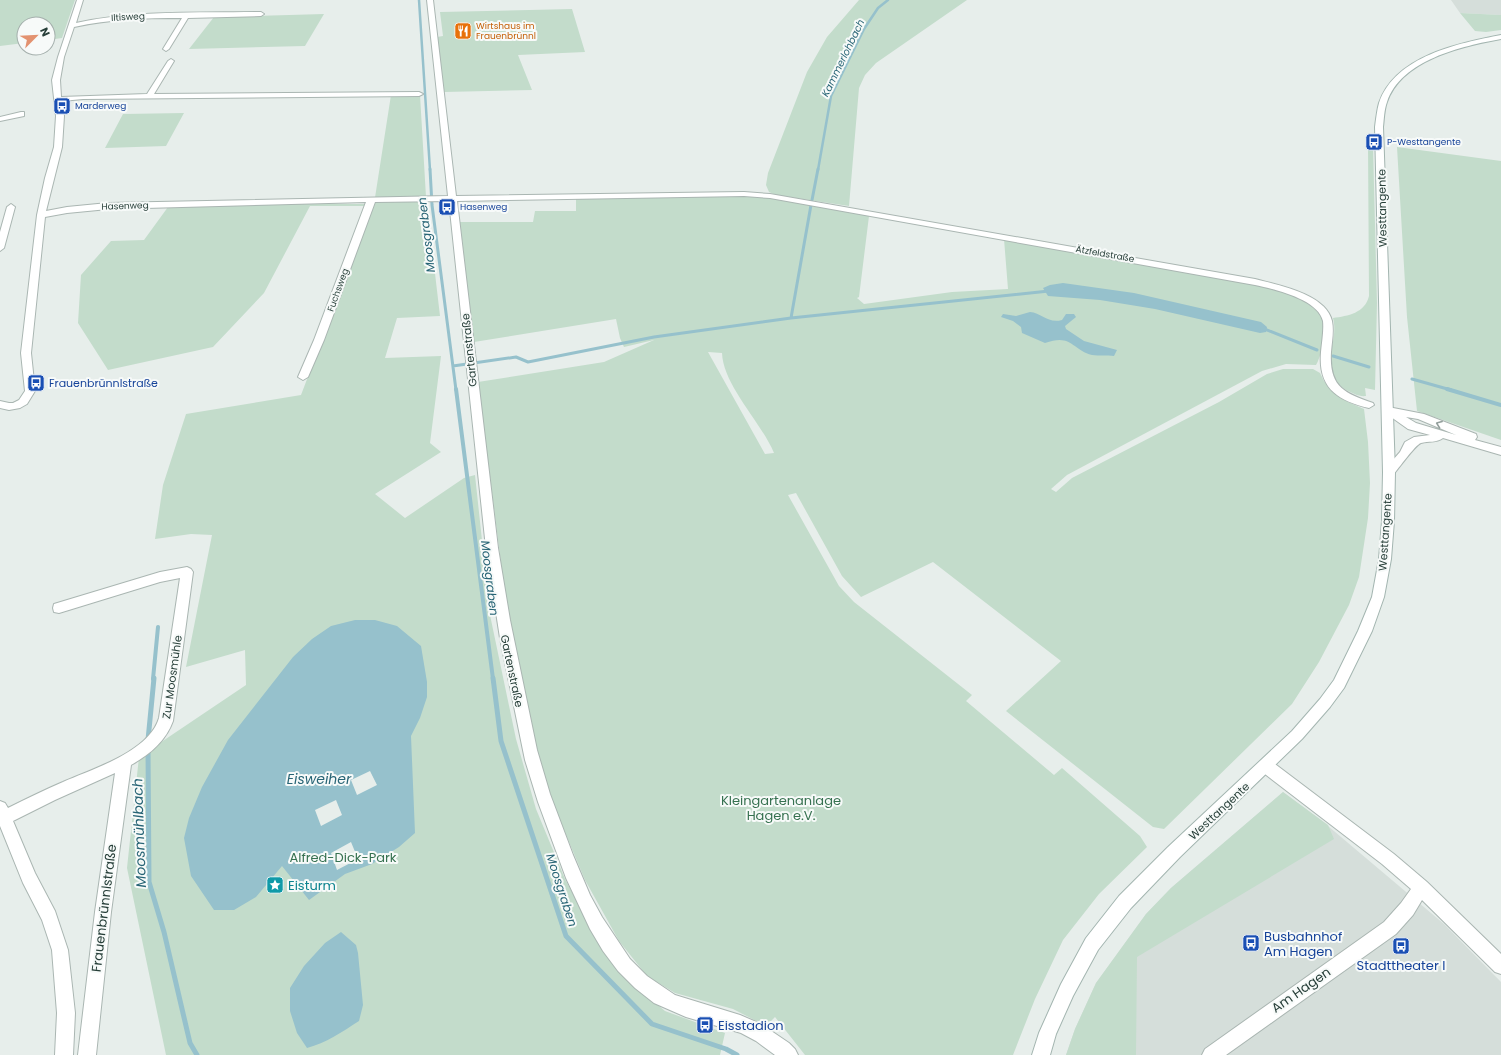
<svg xmlns="http://www.w3.org/2000/svg" width="1501" height="1055" font-family="Poppins,sans-serif">
<rect width="100%" height="100%" fill="#e7eeeb"/>
<path fill="#d5deda" d="M1451,0H1501V15L1460,13Z
M1283,792L1328,826L1444,924L1501,982V1055H1066L1075,1029L1096,983L1146,914L1171,888Z"/>
<path fill="#c3dccb" fill-rule="evenodd" d="M0,0H75L62,38L48,40V24H24V43L0,46Z
M859,0H967L876,63L865,75L859,88L849,206L776,195L769,192L766,185L768,173L807,72L827,37Z
M572,9L585,52L518,55L532,90L444,92L437,37L443,36L440,12Z
M1460,13L1501,15V30L1486,32L1475,31Z
M324,14L305,46L189,49L214,17Z
M391,95H420L426,197L440,316L397,318L385,358L441,356L430,443L441,452L375,494L405,518L464,478L475,475L490,615L516,739L536,809L565,879L598,941L632,983L665,1011L725,1033L720,1055H166L127,868L139,757L246,685L245,650L186,667L212,535L191,534L155,539L163,485L186,414L301,395L373,206H310L264,293L213,347L108,370L78,323L81,275L111,241L144,240L168,207L291,204H374Z
M184,113L166,146L105,148L123,114Z
M1368,145L1373,146L1377,303L1375,390L1365,388L1366,396C1359,397 1352,393 1346,390C1315,370 1340,344 1333,318C1348,316 1365,313 1369,296Z
M1397,147L1501,161V440L1417,411L1407,317Z
M736,196L768,198L869,216L859,297L857,298L864,304L952,292L1008,289L1004,239C1057,248 1111,258 1165,268C1201,274 1290,285 1316,308C1319,311 1323,317 1324,321C1326,330 1321,358 1316,365L1286,364L1262,371L1067,475L1051,489L1056,492L1072,478L1219,402L1267,374L1283,369H1313L1320,373L1324,381L1332,391L1348,402L1364,409L1368,442L1370,483L1368,518L1359,577L1349,605L1319,662L1292,704L1164,829L1153,827L1006,711L1061,661L933,562L861,597L842,576L796,493L788,495L839,586L854,602L972,695L966,701L1054,775L1062,768L1140,836L1147,847L1099,894L1063,940L1035,999L1013,1055H805L775,1017L766,1026L733,1009L675,993L647,976L619,941L585,880L553,804L536,751L524,700L505,595L478,382L604,362L654,340L624,347L620,338L616,319L474,342L460,222H533L535,211H576V199ZM708,352L722,353C723,385 761,422 774,453L765,454Z
M1283,792L1328,825L1334,839L1137,957L1136,1055H1066L1075,1029L1096,983L1146,914L1171,888Z"/>
<path fill="#96c1cc" d="M1063,283L1134,293L1261,322L1267,327L1266,332L1260,333L1155,309L1100,300L1048,296L1043,288L1050,285Z
M1030,312C1042,313 1048,324 1062,320L1066,314H1074L1076,317L1065,326L1066,329L1084,341L1117,350L1114,356C1107,355 1099,356 1092,355C1072,350 1072,333 1045,343L1022,333L1021,327L1013,321L1001,317L1003,314L1016,316Z
M355,620H375L397,626L421,646L427,682V697L420,718L411,736L415,833L399,847L372,864L345,874L309,900L282,866L256,897L234,910H214L191,876L184,838L189,818L202,787L228,740L293,657L312,639L331,626Z
M341,932L356,945L358,953L363,1005L359,1021C342,1032 326,1043 307,1048L297,1033L290,1011V988L304,966L325,943Z"/>
<path fill="#e7eeeb" d="M370,771L377,785L357,795L351,780Z
M336,800L342,815L321,826L315,810Z
M351,842L358,859L337,870L331,853Z"/>
<g fill="none" stroke-linecap="round" stroke-linejoin="round">
<path stroke="#96c1cc" stroke-width="2.5" d="M419,0L430,170
M818,170L831,96L864,29L878,8L888,0"/>
<path stroke="#96c1cc" stroke-width="3" d="M430,169L432,205L456,390
M812,200L818,169
M791,318L811,205
M1262,328L1317,350
M1333,356L1369,367
M453,366L516,357L528,362L654,337L791,318L1049,291
M1412,379L1451,390"/>
<path stroke="#96c1cc" stroke-width="4" d="M456,389L493,679
M1447,389L1501,405
M153,679L158,627"/>
<path stroke="#96c1cc" stroke-width="5" d="M493,678L501,741L566,936L652,1024L726,1049L737,1055
M148,740L154,678
M148,749L149,882L164,932L190,1043L197,1055"/>
<defs>
<path id="street" d="M77,0H83L76,23C136,10 200,13 261,12L264,14L261,16L188,18L169,49L166,51L163,49L182,18C145,18 110,19 74,27L64,57L60,80L61,97L147,94L168,61L171,59L174,61L154,94L419,92L423,94L419,96L83,99L62,101L64,116L62,147L46,211L67,207L108,203L448,196L427,0H433L456,196L744,192L770,194L1255,279C1278,285 1326,294 1332,321C1334,331 1332,341 1331,352C1329,386 1343,393 1373,403L1374,405L1369,408C1337,400 1318,388 1321,352C1322,341 1324,331 1323,321C1318,299 1274,289 1255,285L770,198L744,196L457,201L498,548L510,620L537,750L550,794L573,855L590,895L602,917L630,959L647,976L675,995L740,1015L761,1024L789,1043L795,1049L798,1055H775L756,1041L741,1033L686,1017L654,1003L635,988L618,971L603,951L590,929L566,878L538,802L525,760L500,638L486,548L449,201L375,202L324,340L308,377L303,380L298,377L314,340L366,202L108,209L67,213L45,217L31,353L35,391L27,404L20,408L9,410L0,408V401L9,403H13L19,400L25,391L21,353L37,215L45,178L54,147L56,116L52,80L58,57Z
M21,112H24V116L0,121V117Z
M11,204L15,207L4,248L0,251V232L7,207Z
M1388,407L1424,414L1476,434L1477,437L1475,440L1501,447V455L1443,438C1437,443 1428,441 1421,443C1415,445 1399,468 1393,475H1385L1383,472L1385,469L1400,452L1405,442L1414,437L1430,435L1408,429L1384,412L1383,410L1384,408ZM1406,417L1418,419L1456,435L1416,423Z
M187,567L191,569L193,572L173,721C166,741 149,755 131,765L111,912L96,1055H78L95,912L115,773L55,800L13,821L35,873L55,911L68,950L75,1013L73,1055H55L57,1013L52,950L42,920L23,883L0,826V801L5,803L8,808C26,799 44,790 63,782C92,769 149,752 159,718L180,578L160,582L59,613L54,612L53,608L54,604L160,572Z
M1266,759L1271,761L1394,854L1427,882L1501,954V974L1495,972L1422,900L1413,915L1396,934L1226,1055H1202L1205,1049L1384,922L1401,903L1411,889L1382,864L1261,771L1259,766L1261,761Z"/>
<path id="secondary" d="M1501,35V39C1462,46 1401,60 1387,102C1384,110 1384,119 1383,127L1395,472L1394,521L1391,559L1384,597L1372,631L1344,688L1330,707L1302,739L1180,857L1131,908L1098,950L1073,996L1056,1034L1050,1055H1032L1039,1033L1061,984L1086,938L1119,896L1168,847L1292,731L1320,699L1334,680L1358,631L1372,597L1379,559L1382,521L1383,472L1375,127C1376,119 1377,110 1379,103C1395,56 1459,43 1501,35Z"/>
</defs>
<use href="#street" stroke="#aab6b2" stroke-width="2"/>
<use href="#secondary" stroke="#a3b5b0" stroke-width="2"/>
<use href="#street" fill="#fff" fill-rule="evenodd"/>
<use href="#secondary" fill="#fff" fill-rule="evenodd"/>
</g>
<defs><path id="oneway-chevron" d="M-2-3.5L2.5 0L-2 3.5" fill="none" stroke-width="1.6" stroke-linecap="round" stroke-linejoin="round"/></defs>
<use stroke="#939f9c" href="#oneway-chevron" transform="translate(1439 424) rotate(-159)"/>
<defs>
<symbol id="restaurant-square" viewBox="-11 -11 22 22"><rect x="-9" y="-9" width="18" height="18" rx="4" fill="#e8710a" stroke="#f7faf9"/><path d="M-5-6h1v4h1v-4h1v4h1v-4h1v5L-1.5 .5V6h-2V.5L-5-1ZM5-6V6H3V1.5H1.5Q1.5-4 5-6Z" fill="#fff"/></symbol>
<symbol id="bus-square" viewBox="-11 -11 22 22"><rect x="-9" y="-9" width="18" height="18" rx="4" fill="#1a4fb4" stroke="#f7faf9"/><path d="M-5-6H5V4H4V6H2V4H-2V6H-4V4H-5ZM-3.5-4V0h7V-4ZM-3.5 1.2v1.5H-2V1.2ZM2 1.2v1.5H3.5V1.2Z" fill="#fff"/></symbol>
<symbol id="sight-square" viewBox="-11 -11 22 22"><rect x="-9" y="-9" width="18" height="18" rx="4" fill="#0f9aa8" stroke="#f7faf9"/><path d="M0-6L1.8-2.2L6-1.7L2.9 1.2L3.7 5.4L0 3.3L-3.7 5.4L-2.9 1.2L-6-1.7L-1.8-2.2Z" fill="#fff"/></symbol>
</defs>
<g fill-rule="evenodd">
<use href="#restaurant-square" x="453" y="21" width="20" height="20"/>
<use href="#bus-square" x="52" y="96" width="20" height="20"/>
<use href="#bus-square" x="1364" y="132" width="20" height="20"/>
<use href="#bus-square" x="437" y="197" width="20" height="20"/>
<use href="#bus-square" x="26" y="373" width="20" height="20"/>
<use href="#sight-square" x="265" y="875" width="20" height="20"/>
<use href="#bus-square" x="1241" y="933" width="20" height="20"/>
<use href="#bus-square" x="1391" y="936" width="20" height="20"/>
<use href="#bus-square" x="695" y="1015" width="20" height="20"/>
</g>
<g text-anchor="middle" dominant-baseline="central" stroke-width="4" stroke-linejoin="round" paint-order="stroke">
<g font-size="9" fill="#273f39" stroke="#f7faf9">
<text transform="translate(128 17) rotate(-3)">Iltisweg</text>
<text transform="translate(125 206) rotate(-2)">Hasenweg</text>
<text transform="translate(1105 254) rotate(10)">Ätzfeldstraße</text>
<text transform="translate(338 290) rotate(-70)">Fuchsweg</text>
</g>
<g font-size="9" fill="#c56008" stroke="#f7faf9" text-anchor="start">
<text x="476" y="26">Wirtshaus im<tspan x="476" dy="10">Frauenbrünnl</tspan></text>
</g>
<g font-size="9" fill="#164399" stroke="#f7faf9" text-anchor="start">
<text x="75" y="106">Marderweg</text>
<text x="1387" y="142">P-Westtangente</text>
<text x="460" y="207">Hasenweg</text>
</g>
<g font-size="10" font-style="italic" fill="#276475" stroke="#f7faf9">
<text transform="translate(843 58) rotate(-64)">Kammerlohbach</text>
</g>
<g font-size="11" fill="#273f39" stroke="#f7faf9">
<text transform="translate(1382 208) rotate(-91)">Westtangente</text>
<text transform="translate(469 350) rotate(-96)">Gartenstraße</text>
<text transform="translate(1385 532) rotate(-86)">Westtangente</text>
<text transform="translate(512 671) rotate(78)">Gartenstraße</text>
<text transform="translate(172 677) rotate(-82)">Zur Moosmühle</text>
<text transform="translate(1219 811) rotate(-43)">Westtangente</text>
</g>
<g font-size="11" fill="#164399" stroke="#f7faf9" text-anchor="start">
<text x="49" y="383">Frauenbrünnlstraße</text>
</g>
<g font-size="12" font-style="italic" fill="#276475" stroke="#f7faf9">
<text transform="translate(426 235) rotate(-97)">Moosgraben</text>
<text transform="translate(490 578) rotate(83)">Moosgraben</text>
<text transform="translate(562 890) rotate(72)">Moosgraben</text>
</g>
<g font-size="13" fill="#367150" stroke="#f7faf9">
<text x="781" y="800">Kleingartenanlage<tspan x="781" dy="15">Hagen e.V.</tspan></text>
<text x="343" y="857">Alfred-Dick-Park</text>
</g>
<g font-size="13" fill="#0d838f" stroke="#f7faf9" text-anchor="start">
<text x="288" y="885">Eisturm</text>
</g>
<g font-size="13" fill="#273f39" stroke="#f7faf9">
<text transform="translate(104 908) rotate(-83)">Frauenbrünnlstraße</text>
<text transform="translate(1301 990) rotate(-35)">Am Hagen</text>
</g>
<g font-size="13" fill="#164399" stroke="#f7faf9" text-anchor="start">
<text x="1264" y="936">Busbahnhof<tspan x="1264" dy="15">Am Hagen</tspan></text>
<text x="1401" y="965" text-anchor="middle">Stadttheater I</text>
<text x="718" y="1025">Eisstadion</text>
</g>
<g font-size="14" font-style="italic" fill="#276475" stroke="#f7faf9">
<text x="319" y="779">Eisweiher</text>
<text transform="translate(139 833) rotate(-92)">Moosmühlbach</text>
</g>
</g>
<g transform="translate(36 36) rotate(66)"><circle r="19" fill="#f7faf9" stroke="#a4afac"/>
<path d="M0-3L7 15L0 10L-7 15Z" fill="#e39270"/>
<text y="-6" font-size="11" font-weight="bold" text-anchor="middle" fill="#273f39">N</text>
</g>
</svg>
